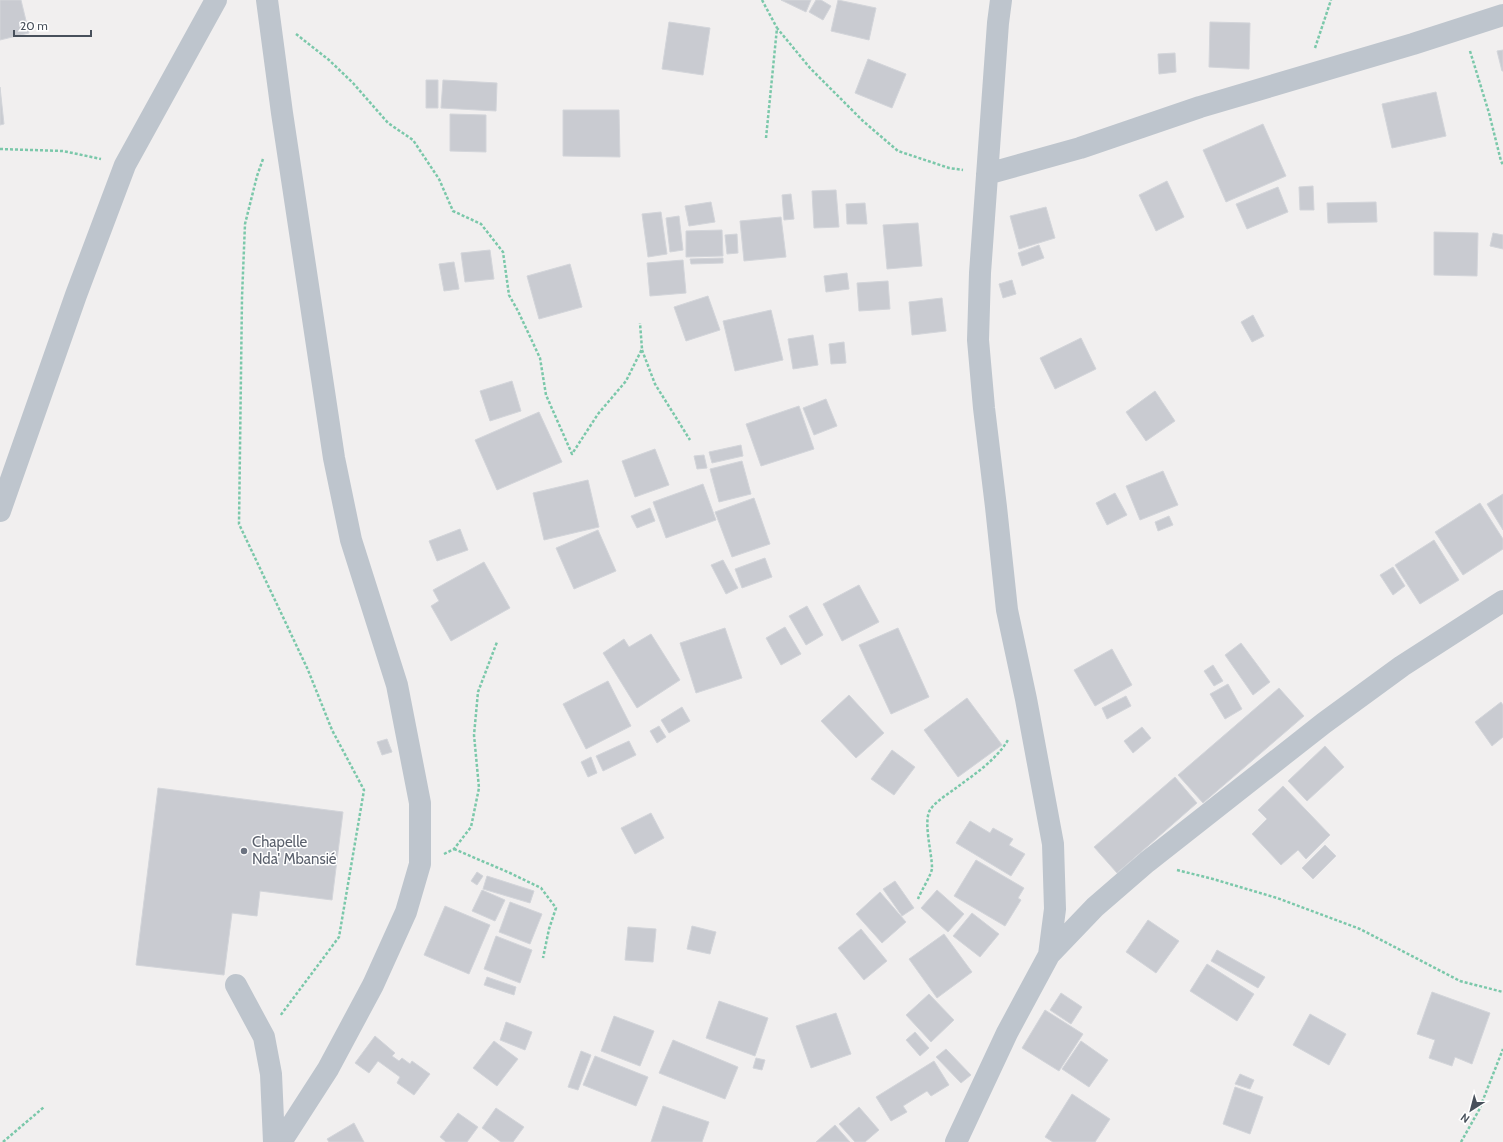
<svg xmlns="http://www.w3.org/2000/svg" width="1503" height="1142" font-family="Cabin,sans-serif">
<rect width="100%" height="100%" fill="#f1efef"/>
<path fill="#c9cbd1" stroke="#d3d5da" d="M0,0H21L29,33L0,40Z
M781,0H811L806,12Z
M816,0H821L831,6L823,20L809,12Z
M838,0L876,8L869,40L831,31Z
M669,22L710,28L703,75L662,69Z
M1210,22L1250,23L1249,69L1209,67Z
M1503,50V71H1502L1497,51Z
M1175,53L1176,72L1159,74L1158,54Z
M868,59L906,74L892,108L855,93Z
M426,80H438V108H426Z
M443,80L497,83L496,111L441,108Z
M0,87L4,124L0,125Z
M1436,92L1446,136L1392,148L1382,104Z
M563,110H619L620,157L563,156Z
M450,114L486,115V152L450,151Z
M1263,124L1286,176L1226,202L1203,150Z
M1167,181L1184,217L1156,231L1139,195Z
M1313,186L1314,210H1300L1299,187Z
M1278,187L1288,212L1247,229L1236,204Z
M836,190L839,227L814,228L812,191Z
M791,194L794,219L784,220L782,195Z
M711,202L715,222L689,226L685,206Z
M1376,202L1377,222L1328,223L1327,203Z
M865,203L867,224H847L846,204Z
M1046,207L1055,238L1019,249L1010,216Z
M661,212L667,254L648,257L642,214Z
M679,216L683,250L670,252L666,218Z
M781,217L786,257L744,261L740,221Z
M918,223L922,266L887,269L883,225Z
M722,230L723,256L686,257V231Z
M1434,232L1478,233L1477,276L1434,275Z
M1493,233L1503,235V249L1490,246Z
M737,234L738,253L727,254L725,235Z
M1039,245L1044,258L1022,266L1018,253Z
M490,250L494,279L465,282L461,253Z
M723,258V263L691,264L690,259Z
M683,260L686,293L650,296L647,263Z
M454,262L459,289L444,291L439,264Z
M570,264L582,307L539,319L527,276Z
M847,273L849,289L826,292L824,276Z
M1012,280L1016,294L1003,298L999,284Z
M888,281L890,309L859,311L857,283Z
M708,296L720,330L686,341L674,307Z
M942,298L946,331L912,335L909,302Z
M771,310L783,360L735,371L723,321Z
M1253,315L1264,336L1252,342L1241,322Z
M813,335L818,365L793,369L788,339Z
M1081,338L1096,369L1055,389L1040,358Z
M844,342L846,363L831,364L829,344Z
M512,381L521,411L490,421L480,391Z
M1155,391L1175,421L1146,441L1126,412Z
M826,399L837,426L814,435L803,408Z
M799,406L814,449L761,466L746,424Z
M539,412L562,462L497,490L475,440Z
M741,445L743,456L712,463L709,452Z
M655,449L669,485L635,497L622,461Z
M704,455L707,468L697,469L694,456Z
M742,461L751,494L719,502L710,469Z
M1163,471L1178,505L1140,520L1126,486Z
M588,480L599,527L544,540L533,493Z
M703,484L716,520L666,538L653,502Z
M1115,493L1127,515L1107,525L1096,503Z
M1503,494V530L1487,504Z
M754,498L770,544L732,557L715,512Z
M1480,503L1503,539V549L1463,575L1435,532Z
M650,508L655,521L637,528L631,516Z
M1169,516L1173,525L1158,531L1155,522Z
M460,529L468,550L437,561L429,541Z
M598,530L616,571L574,589L556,548Z
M1434,540L1459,580L1420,604L1395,565Z
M765,558L772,577L742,588L735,569Z
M723,560L738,588L726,594L711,565Z
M484,562L510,608L451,641L431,606L439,601L433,590Z
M1393,567L1405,586L1393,595L1380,575Z
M859,585L879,622L842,641L823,604Z
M807,606L823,635L806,645L789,616Z
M785,627L801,654L781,665L766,638Z
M725,628L742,678L696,693L680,643Z
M898,628L929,697L891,714L859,645Z
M651,634L680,680L637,708L603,653L624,639L629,647Z
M1241,643L1270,682L1253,695L1225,655Z
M1112,649L1132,685L1095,706L1074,670Z
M1213,665L1223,681L1214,686L1204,671Z
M608,681L631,726L586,749L563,704Z
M1228,684L1242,709L1225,719L1210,694Z
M1279,688L1304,716L1203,803L1178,775Z
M849,695L884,733L856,758L821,721Z
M1126,696L1131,706L1107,719L1102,708Z
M967,698L1002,745L958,777L924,730Z
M1501,702L1503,705V737L1492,746L1475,722Z
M682,707L690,721L669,733L661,720Z
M659,726L666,737L657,743L650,731Z
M1142,727L1151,738L1133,753L1124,741Z
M387,739L392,752L382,755L377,742Z
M629,741L636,755L603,771L596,756Z
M1325,746L1344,767L1307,801L1288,781Z
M892,750L915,767L894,795L871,779Z
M591,757L597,773L588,777L581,762Z
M1175,777L1197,803L1117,873L1094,847Z
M1283,786L1330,835L1306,859L1298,850L1281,865L1252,834L1267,819L1258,810Z
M158,788L343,812L332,900L260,891L257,916L232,913L224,975L136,965Z
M651,813L664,838L635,854L621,828Z
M970,821L990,833L993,828L1013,839L1009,845L1025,854L1011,876L956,843Z
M1325,845L1336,856L1313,879L1302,868Z
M976,860L1024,888L1018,898L1021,900L1005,926L954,896Z
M477,872L483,876L477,885L471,881Z
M487,876L534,891L530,903L483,889Z
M895,881L914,908L902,916L883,889Z
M482,890L505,900L495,921L472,911Z
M937,890L964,914L948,932L921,908Z
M880,892L906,922L882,943L856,914Z
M510,902L542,914L530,944L499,932Z
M445,906L490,925L469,974L424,955Z
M972,913L999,934L980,957L953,936Z
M1148,920L1179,941L1156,973L1126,952Z
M692,926L716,932L710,954L687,949Z
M628,927L656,929L653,962L625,960Z
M861,929L887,961L864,980L838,948Z
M944,934L972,972L937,998L909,959Z
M496,936L532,950L520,983L484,969Z
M1217,950L1265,977L1258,988L1211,961Z
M1207,964L1254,994L1237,1021L1190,991Z
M487,977L516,987L514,995L484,985Z
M1432,992L1490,1013L1472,1064L1455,1057L1452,1066L1429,1058L1435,1040L1417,1034Z
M1061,993L1082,1007L1071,1024L1050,1010Z
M929,994L954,1020L931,1042L906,1015Z
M719,1001L768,1018L755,1056L706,1038Z
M1045,1010L1083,1034L1059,1071L1022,1048Z
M836,1013L851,1054L811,1068L796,1026Z
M1310,1014L1346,1034L1329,1065L1293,1045Z
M614,1016L654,1031L640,1066L601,1051Z
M506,1022L532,1032L525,1050L500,1040Z
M915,1032L929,1048L920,1056L906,1040Z
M375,1036L395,1053L392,1056L399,1061L402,1058L410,1064L412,1061L430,1074L414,1095L397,1083L400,1077L378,1061L369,1073L355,1063Z
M673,1040L738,1067L725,1099L659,1073Z
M494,1041L518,1059L497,1086L473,1068Z
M1081,1041L1108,1060L1089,1087L1062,1069Z
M946,1049L971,1075L961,1083L936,1057Z
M581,1051L591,1055L578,1090L568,1087Z
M595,1056L648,1077L636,1106L583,1085Z
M756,1058L765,1060L762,1070L753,1068Z
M934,1061L949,1085L931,1096L927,1091L903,1106L907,1112L891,1121L876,1097Z
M1240,1074L1254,1080L1250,1089L1235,1084Z
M1235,1087L1263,1097L1250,1134L1223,1124Z
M1072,1094L1110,1119L1095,1142H1053L1045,1137Z
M663,1106L709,1122L702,1142H651Z
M859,1107L879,1130L865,1142H855L839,1124Z
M496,1108L524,1127L513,1142H501L482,1128Z
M458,1113L478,1127L467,1142H446L440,1137Z
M354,1123L364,1142H329L327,1139Z
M835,1125L850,1142H816Z"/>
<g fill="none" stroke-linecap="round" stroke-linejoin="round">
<path stroke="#7bc8aa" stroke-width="2.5" stroke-dasharray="3 2" stroke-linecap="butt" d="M762,0L777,28
M296,34L329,60L353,83L388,123L413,140L439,179L453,211L481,224L503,252L509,295L518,311L540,358L546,395L572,454L598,414L626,381L642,349L640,323
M1315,48L1331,0
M1470,51L1489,113L1501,161L1503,165
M766,138L777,28L810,68L863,121L898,151L949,168L963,170
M0,149L63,151L101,159
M263,159L257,176L245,224L242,297L239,524L308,670L332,730L364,790L339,937L280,1016
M642,350L655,384L690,440
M454,849L510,873L541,888L556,908L549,929L543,958
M444,854L454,849L471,827L479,788L474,735L478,692L497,642
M1177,870L1213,879L1277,898L1360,929L1460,981L1503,992
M918,899C921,891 932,874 932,868C932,853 923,822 930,810C936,801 948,794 956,788C975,774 996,760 1008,740
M3,1142L44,1107
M1461,1142L1479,1110L1503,1049"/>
<path stroke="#bec5cd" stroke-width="22" d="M267,0L282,113L334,458L351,540L397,685L420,803V864L406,912L373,985L328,1069L281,1142
M1001,0L998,23L980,273L978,340L984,408L996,507L1007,610L1026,699L1053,844L1055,909L1049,955
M987,174L1080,148L1200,107L1413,44L1503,15
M0,511L76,295L125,165L216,0
M236,985L264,1037L271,1074L274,1142
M956,1142L1007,1033L1049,955L1095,907L1147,862L1324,723L1402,666L1503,601"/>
</g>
<circle fill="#6b7280" stroke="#fff" stroke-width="1.5" cx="244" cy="851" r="4"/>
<g text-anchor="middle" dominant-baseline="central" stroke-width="3" stroke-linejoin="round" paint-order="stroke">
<g font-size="15" fill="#5b616d" stroke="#fff" text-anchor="start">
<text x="252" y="842">Chapelle<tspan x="252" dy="17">Nda' Mbansié</tspan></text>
</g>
</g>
<g transform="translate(1471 1110) rotate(216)" stroke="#ffffff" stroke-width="3" paint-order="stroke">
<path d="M0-3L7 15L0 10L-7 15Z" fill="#48505b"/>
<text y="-6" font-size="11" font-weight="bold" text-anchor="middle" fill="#48505b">N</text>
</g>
<path d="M14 30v6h77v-6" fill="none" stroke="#48505b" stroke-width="2"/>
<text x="20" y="30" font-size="12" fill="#48505b" stroke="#ffffff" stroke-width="3" paint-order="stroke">20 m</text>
</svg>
